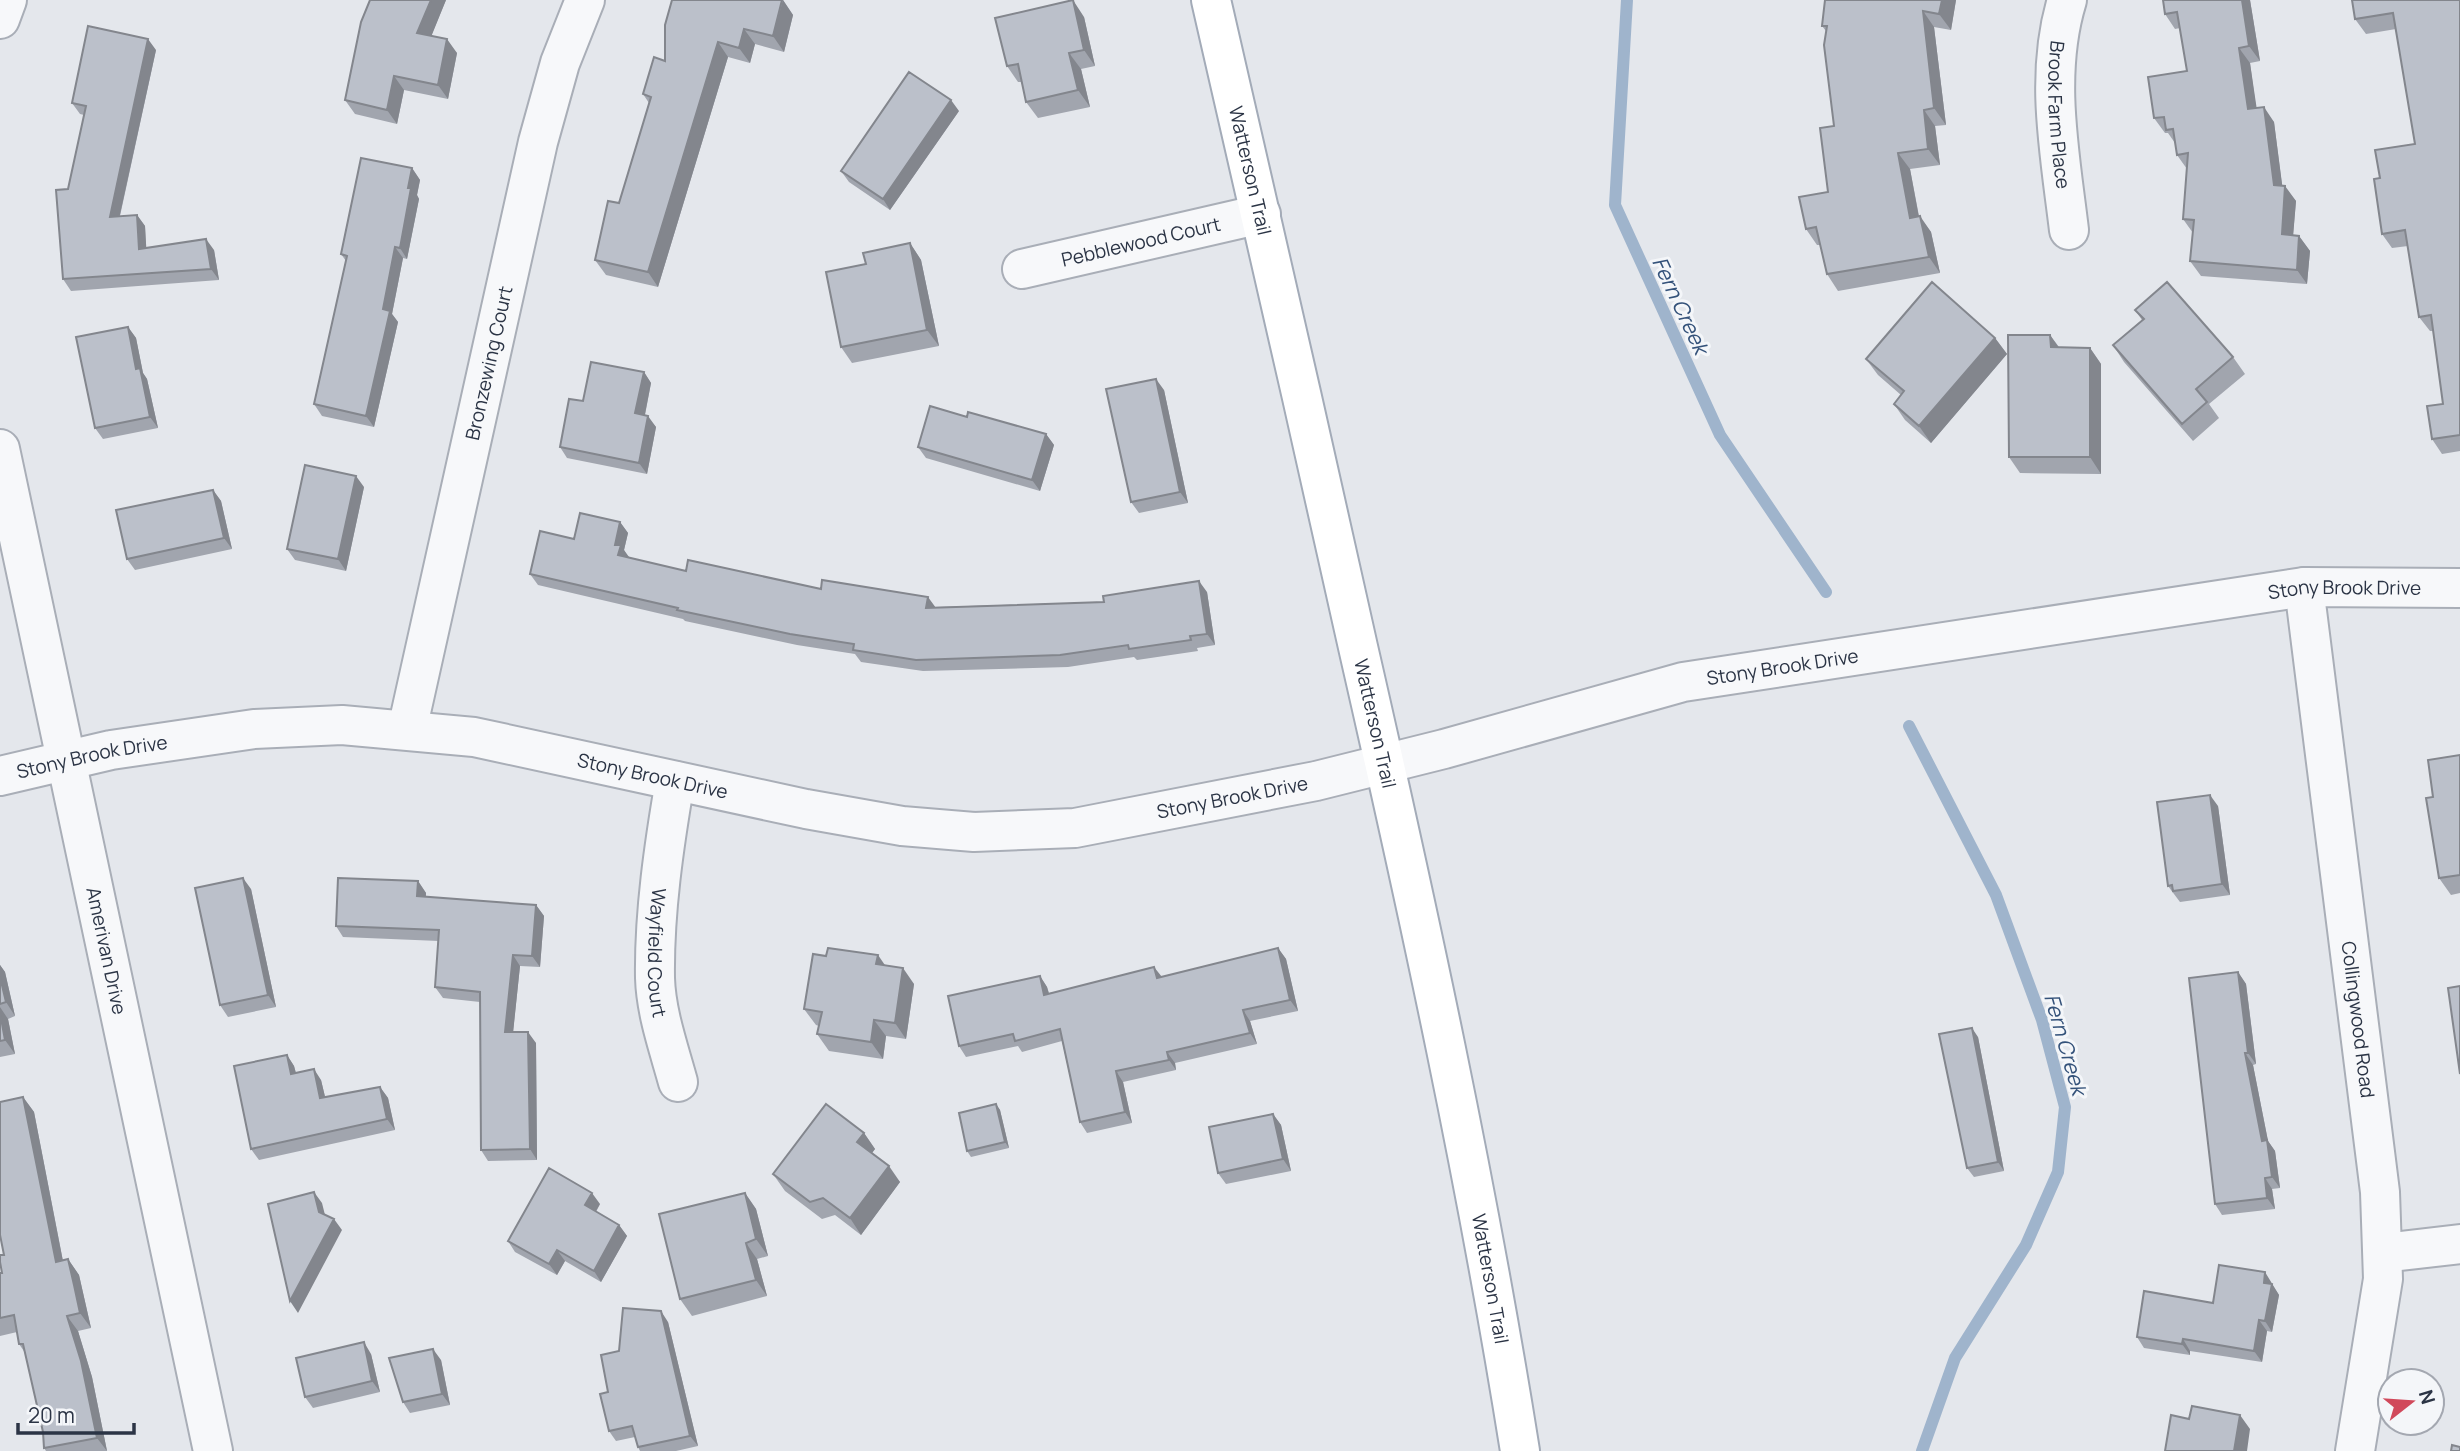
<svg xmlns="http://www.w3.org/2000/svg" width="2460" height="1451" font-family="Manrope,sans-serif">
<rect width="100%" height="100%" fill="#e4e7ec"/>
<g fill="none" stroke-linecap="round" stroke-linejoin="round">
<path stroke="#9fb4cc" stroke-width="12" d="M1627,0L1615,205L1720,435L1826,592
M1909,726L1996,895L2042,1020L2065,1107L2058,1172L2026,1245L1955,1358L1922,1451"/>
<defs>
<g id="minor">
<path id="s1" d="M2067,0C2044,75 2060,154 2069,230"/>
<path d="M0,19L7,0"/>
<path id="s2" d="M1022,269L1261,214"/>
<path id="s3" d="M0,449L213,1451"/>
<path id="s4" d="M2304,587L2380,1192L2383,1279L2355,1451"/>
<path id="s5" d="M407,730L538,142L560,63L585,0"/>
<path id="s6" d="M0,776L111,750L254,729L342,725L474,737L806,809L902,826L974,832L1075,828L1316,781L1444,749L1683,682L2304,587L2460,588"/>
<path id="s7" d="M675,781C664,845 654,913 655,978C656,1013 669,1049 678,1082"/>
<path d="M2383,1253L2460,1244"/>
</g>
<g id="major">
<path id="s8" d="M1211,0C1261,216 1310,431 1358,647C1419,914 1477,1181 1520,1451"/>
</g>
</defs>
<use href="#minor" stroke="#a9aeb7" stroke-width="42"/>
<use href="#major" stroke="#a3abb8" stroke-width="42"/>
<use href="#minor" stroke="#f7f8fa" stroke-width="38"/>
<use href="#major" stroke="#fff" stroke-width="38"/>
</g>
<path fill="#a1a5ae" d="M370,0H446L431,36L457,53L448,99L404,90L397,124L355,114L345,100Z
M783,0L793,15L784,52L755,44L750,63L728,57L658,287L606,275L595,260L619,203L649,103L643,94L665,61Z
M1825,0H1956L1951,30L1934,27L1946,125L1935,126L1940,165L1910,169L1919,216L1931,232L1940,273L1838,291L1827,274L1820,245H1817L1806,229L1828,192L1834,126L1826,31L1822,26Z
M2163,0H2250L2260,61L2250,63L2256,108L2274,122L2282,185L2296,201L2293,235L2299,236L2310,251L2307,284L2201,276L2190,261L2193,233L2183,219L2187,169L2177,155L2175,143L2168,133H2165L2154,118L2187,71L2180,28L2175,29L2165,14Z
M2460,0V451L2442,454L2432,439L2443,404L2433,331H2430L2419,317L2408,246L2392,248L2382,234L2380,178L2415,144L2396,29L2366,34L2355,19Z
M1084,17L1095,66L1081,69L1090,107L1038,118L1026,102L1022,82H1018L1007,66Z
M156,50L120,216L137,215L145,226L146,248L214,250L219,280L71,291L63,279L84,115L80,114L72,103Z
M959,111L890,210L849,182L841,171Z
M412,168L420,180L417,195L419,199L407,259L403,258L392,314L398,322L374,427L322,416L314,404L346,261L341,254Z
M910,243L921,260L939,346L852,363L841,347L866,264Z
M2135,310L2233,357L2245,374L2209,404L2219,418L2193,441L2124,362L2113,345L2142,320Z
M128,327L136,338L143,373L147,379L158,428L103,439L95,428Z
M2050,335L2059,347L2090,348L2101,364V474L2020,473L2009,457Z
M1995,338L2007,354L1931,443L1905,420L1894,404L1901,395L1878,375L1866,359Z
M644,372L651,383L645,415L656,427L647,474L567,458L560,447L583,401Z
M1164,390L1188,503L1139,513L1131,502Z
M967,417L1046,434L1054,445L1040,491L926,458L918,447Z
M364,487L346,571L295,560L287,549Z
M213,490L221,501L232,549L135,570L127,559Z
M620,522L628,533L624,550L628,558L686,571L821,589L935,607L1104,602L1207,592L1215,645L1197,648L1198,651L1137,660L1134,657L1068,667L923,671L861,662L855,654L797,645L685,621L683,619L538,585L530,574L574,539Z
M2460,755V893L2451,895L2439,878L2433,797Z
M2218,806L2230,895L2180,902L2168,886Z
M418,881L426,893V897L536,905L544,916L540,967L520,966L513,1032L536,1043L537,1160L488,1161L481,1150L480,1002L443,998L435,987L439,941L343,937L336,926Z
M251,889L276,1007L228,1017L220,1005Z
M1278,948L1286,959L1298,1011L1250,1021L1257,1044L1175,1063L1176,1070L1123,1082L1132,1123L1087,1133L1080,1122L1062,1041L1022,1052L1018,1046L966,1057L959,1046L1040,976L1047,987L1049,993L1162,977Z
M0,965L5,972L15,1016L8,1019L15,1054L0,1057Z
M886,966L914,984L906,1039L886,1036L883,1059L829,1051L817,1034L819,1026L816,1025L804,1009Z
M2238,972L2246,984L2256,1064L2253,1065L2268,1141L2275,1151L2280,1188L2272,1189L2275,1209L2222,1215L2215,1204Z
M1978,1037L2004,1171L1974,1177L1967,1168Z
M287,1055L294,1066L296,1073L321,1080L325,1097L380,1087L388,1098L395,1130L259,1160L251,1149Z
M23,1097L34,1112L63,1261L68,1259L79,1275L91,1328L78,1331L92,1377L107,1451H46L44,1448L43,1432L26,1354L19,1344L17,1332L0,1336V1273H2Z
M996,1104L1000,1110L1009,1148L971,1157L967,1151Z
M1273,1114L1281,1125L1291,1171L1226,1184L1218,1173Z
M864,1133L875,1149L872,1153L900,1182L861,1235L835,1215L822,1219L785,1191L773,1174Z
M745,1193L756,1209L768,1256L757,1259L767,1296L692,1316L680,1299Z
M600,1204L596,1212L619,1225L627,1236L601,1282L565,1261L557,1275L515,1252L508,1241Z
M2273,1284V1286L2279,1295L2272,1332L2267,1331L2262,1362L2190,1351V1355L2144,1348L2137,1337L2213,1303Z
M668,1322L698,1446L676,1451H640L638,1447L635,1437L616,1441L609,1431L608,1392L619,1351Z
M371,1354L380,1392L313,1408L305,1397Z
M441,1360L450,1405L410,1413L403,1402Z"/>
<path fill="#83868d" d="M431,0H446L427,47L417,33Z
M783,0L793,15L784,52L773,36Z
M1073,0L1084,17L1095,66L1084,50Z
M1942,0H1956L1951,30L1939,14Z
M2242,0H2250L2260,61L2249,46Z
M1923,11L1934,27L1946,125L1934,108Z
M744,29L755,44L750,63L739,48Z
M148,39L156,50L117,228L110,217Z
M447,39L457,53L448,99L438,85Z
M718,42L728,57L658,287L648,272Z
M2239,48L2250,63L2259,124L2248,109Z
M1069,53L1081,69L1090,107L1078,90Z
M394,76L404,90L397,124L387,110Z
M951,100L959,111L890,210L883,199Z
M2264,107L2274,122L2284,199L2285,186L2296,201L2292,249L2282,234L2274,185Z
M1924,110L1935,126L1940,165L1928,149Z
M1898,153L1910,169L1922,234L1910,218Z
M412,168L420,180L417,195L419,199L407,259L400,248L408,188Z
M137,215L145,226L147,260L139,249Z
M1920,216L1931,232L1940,273L1929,257Z
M2299,236L2310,251L2307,284L2297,270Z
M206,239L214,250L219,280L211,269Z
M910,243L921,260L939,346L927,330Z
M395,247L403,258L392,314L398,322L374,427L366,416L383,309Z
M128,327L136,338L143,373L147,379L158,428L150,417L136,369Z
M2050,335L2062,352L2051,347Z
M1995,338L2007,354L1931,443L1919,426Z
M2090,348L2101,364V474L2090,457Z
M644,372L651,383L643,424L635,413Z
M1156,379L1164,390L1188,503L1180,492Z
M648,416L656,427L647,474L639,463Z
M1046,434L1054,445L1040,491L1032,480Z
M356,476L364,487L346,571L338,559Z
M213,490L221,501L232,549L224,538Z
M620,522L628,533L624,550L629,557L626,566L618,555L615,545Z
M1199,581L1207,592L1215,645L1207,634Z
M928,597L936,608H926Z
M2210,795L2218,806L2230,895L2222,884Z
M243,878L251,889L276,1007L268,995Z
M418,881L426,893L425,908L417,896Z
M536,905L544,916L540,967L532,956Z
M1278,948L1286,959L1298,1011L1290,1000Z
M513,955L520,966L512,1043L505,1032Z
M878,955L889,971L876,964Z
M0,965L5,972L15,1016L6,1002L0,977Z
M1154,967L1162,977L1157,978Z
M903,968L914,984L906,1039L895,1023Z
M2238,972L2246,984L2256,1064L2248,1053Z
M1040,976L1047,987L1052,1005L1044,995Z
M0,1007L8,1019L15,1054L5,1040L0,1013Z
M1243,1010L1250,1021L1257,1044L1250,1033Z
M874,1020L886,1036L883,1059L871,1042Z
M1972,1028L1978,1037L2004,1171L1998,1162Z
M528,1032L536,1043L537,1160L530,1149Z
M1167,1052L1175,1063L1176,1070L1169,1060Z
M2245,1053L2253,1065L2268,1141L2275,1151L2280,1188L2272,1177L2262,1141Z
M287,1055L294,1066L299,1085L291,1074Z
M314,1069L321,1080L328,1109L320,1098Z
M1116,1071L1123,1082L1132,1123L1125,1112Z
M380,1087L388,1098L395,1130L387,1119Z
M23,1097L34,1112L66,1277L56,1262Z
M996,1104L1000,1110L1009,1148L1005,1142Z
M1273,1114L1281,1125L1291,1171L1283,1159Z
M864,1133L875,1149L868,1158L857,1142Z
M889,1166L900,1182L861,1235L850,1218Z
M2265,1178L2272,1189L2275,1209L2267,1198Z
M314,1192L322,1203L327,1223L319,1212Z
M592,1193L600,1204L593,1216L585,1205Z
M745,1193L756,1209L768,1256L756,1239Z
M334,1219L342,1230L298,1313L290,1301Z
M619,1225L627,1236L601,1282L594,1271Z
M746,1243L757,1259L767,1296L756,1280Z
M557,1250L565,1261L557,1275L549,1264Z
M68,1259L79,1275L91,1328L80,1313Z
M2265,1272L2279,1295L2272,1332L2265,1321L2264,1283Z
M661,1311L668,1322L698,1446L690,1436Z
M67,1316L78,1331L92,1377L107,1451L97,1438Z
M2259,1320L2267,1331L2262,1362L2254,1351Z
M2183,1339L2190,1351V1355L2182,1344Z
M364,1342L371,1354L380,1392L372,1381Z
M433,1349L441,1360L450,1405L442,1394Z
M2240,1415L2250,1429L2247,1451H2234Z"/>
<path fill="#bbc0ca" stroke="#83868d" stroke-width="2" d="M370,0H431L417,33L447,39L438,85L394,76L387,110L345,100L361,22Z
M672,0H782L773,36L744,29L739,48L718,42L648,272L595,260L608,201L619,203L651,97L643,94L654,57L665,61V25Z
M1073,0L1084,50L1069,53L1078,90L1026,102L1018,64L1007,66L995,18Z
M1825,0H1942L1939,14L1923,11L1934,108L1924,110L1928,149L1898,153L1910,218L1920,216L1929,257L1827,274L1816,227L1806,229L1799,197L1828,192L1820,128L1834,126L1824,45L1827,26H1822Z
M2163,0H2242L2249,46L2239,48L2248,109L2264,107L2274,185L2285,186L2282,234L2299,236L2297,270L2190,261L2194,220L2183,219L2188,153L2177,155L2173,129L2166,130L2164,117L2154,118L2148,77L2187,71L2177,12L2165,14Z
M2352,0H2460V435L2432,439L2427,406L2443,404L2431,315L2419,317L2405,230L2382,234L2374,179L2380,178L2375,150L2415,144L2393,13L2355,19Z
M88,26L148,39L110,217L137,215L139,249L206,239L211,269L63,279L56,190L68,189L86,106L72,103Z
M909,72L951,100L883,199L841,171Z
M361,158L412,168L408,188H411L400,248L395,247L383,309L390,311L366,416L314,404L347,256L341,254Z
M910,243L927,330L841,347L826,272L866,264L863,253Z
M1932,282L1995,338L1919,426L1894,404L1904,391L1866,359Z
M2167,282L2233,357L2196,389L2207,402L2182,424L2113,345L2144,319L2135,310Z
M128,327L136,369L140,368L150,417L95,428L76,337Z
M2008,335H2050L2051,347L2090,348V457H2009Z
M591,362L644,372L635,413L648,416L639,463L560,447L569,399L583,401Z
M1156,379L1180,492L1131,502L1106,389Z
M930,406L967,417L968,412L1046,434L1032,480L918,447Z
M305,465L356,476L338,559L287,549Z
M213,490L224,538L127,559L116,510Z
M580,513L620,522L615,545H621L618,555L686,571L688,560L821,589L822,580L928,597L926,608L1104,602L1103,596L1199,581L1207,634L1190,636L1191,640L1129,649L1128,645L1060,655L916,660L853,650L854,644L790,634L677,610L678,608L530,574L540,531L574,539Z
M2460,755V875L2439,878L2426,798L2433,797L2428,760Z
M2210,795L2222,884L2173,891L2172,885L2168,886L2157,802Z
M243,878L268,995L220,1005L195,888Z
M338,878L418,881L417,896L536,905L532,956L513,955L505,1032H528L530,1149L481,1150L480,992L435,987L439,930L336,926Z
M828,948L878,955L876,964L903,968L895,1023L874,1020L871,1042L817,1034L822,1012L804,1009L813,954L826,956Z
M1278,948L1290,1000L1243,1010L1250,1033L1167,1052L1169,1060L1116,1071L1125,1112L1080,1122L1060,1029L1015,1041L1013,1034L959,1046L948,996L1040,976L1044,995L1154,967L1157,978Z
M2238,972L2248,1053H2245L2262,1141L2267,1140L2272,1177L2265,1178L2267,1198L2215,1204L2189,978Z
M0,977L6,1002L0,1004Z
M2460,986V1074L2448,988Z
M0,1013L5,1040L0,1041Z
M1972,1028L1998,1162L1967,1168L1939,1034Z
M287,1055L291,1074L314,1069L320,1098L380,1087L387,1119L251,1149L234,1066Z
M23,1097L56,1262L68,1259L74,1285L80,1313L67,1316L81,1361L97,1438L44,1448L43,1432L23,1344H19L14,1315L0,1318V1273H2L0,1262V1255H4L0,1235V1102Z
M826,1104L864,1133L857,1142L889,1166L850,1218L823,1198L810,1202L773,1174Z
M996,1104L1005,1142L967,1151L959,1113Z
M1273,1114L1283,1159L1218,1173L1209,1127Z
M549,1168L592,1193L585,1205L619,1225L594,1271L557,1250L549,1264L508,1241Z
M314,1192L319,1212L334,1219L290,1301L268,1204Z
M745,1193L756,1239L746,1243L756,1280L680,1299L659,1214Z
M2219,1265L2265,1272L2264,1283L2272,1284L2265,1321L2259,1320L2254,1351L2183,1339L2182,1344L2137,1337L2144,1291L2213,1303Z
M623,1308L661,1311L690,1436L638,1447L632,1426L609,1431L600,1394L608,1392L601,1355L619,1351Z
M364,1342L372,1381L305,1397L296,1358Z
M433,1349L442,1394L403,1402L389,1358Z
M2192,1406L2240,1415L2234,1451H2165L2171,1415L2189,1419Z
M2452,1445L2460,1447V1451H2451Z"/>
<g text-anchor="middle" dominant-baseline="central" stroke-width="6" stroke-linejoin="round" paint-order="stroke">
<g font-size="19" fill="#2b3445" stroke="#f4f6f9">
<text stroke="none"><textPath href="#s1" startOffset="116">Brook Farm Place</textPath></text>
<text stroke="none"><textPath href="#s8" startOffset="175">Watterson Trail</textPath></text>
<text stroke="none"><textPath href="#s2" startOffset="122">Pebblewood Court</textPath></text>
<text stroke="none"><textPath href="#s5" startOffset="376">Bronzewing Court</textPath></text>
<text stroke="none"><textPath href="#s6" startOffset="2384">Stony Brook Drive</textPath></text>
<text stroke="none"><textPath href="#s6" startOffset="1816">Stony Brook Drive</textPath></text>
<text stroke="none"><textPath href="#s8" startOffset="742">Watterson Trail</textPath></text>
<text stroke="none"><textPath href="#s6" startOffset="94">Stony Brook Drive</textPath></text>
<text stroke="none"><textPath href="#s6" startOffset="662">Stony Brook Drive</textPath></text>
<text stroke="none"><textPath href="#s6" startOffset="1250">Stony Brook Drive</textPath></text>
<text stroke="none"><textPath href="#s3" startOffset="513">Amerivan Drive</textPath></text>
<text stroke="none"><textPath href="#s7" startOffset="173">Wayfield Court</textPath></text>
<text stroke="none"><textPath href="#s4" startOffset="436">Collingwood Road</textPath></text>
<text stroke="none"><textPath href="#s8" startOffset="1309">Watterson Trail</textPath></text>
</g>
<g font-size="21" font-style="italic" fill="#34527a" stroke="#f4f6f9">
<text transform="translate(1681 305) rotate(65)">Fern Creek</text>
<text transform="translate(2066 1044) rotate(74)">Fern Creek</text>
</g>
</g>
<g transform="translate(2411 1402) rotate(73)"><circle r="33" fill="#f4f6f9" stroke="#a4a8b1" stroke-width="2"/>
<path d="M0-5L12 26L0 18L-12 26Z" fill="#d1495b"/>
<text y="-10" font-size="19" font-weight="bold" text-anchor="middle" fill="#2b3445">N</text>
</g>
<path d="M18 1423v10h116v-10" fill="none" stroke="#2b3445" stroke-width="3.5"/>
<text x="28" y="1423" font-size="21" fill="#2b3445" stroke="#f4f6f9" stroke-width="5" paint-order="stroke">20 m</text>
</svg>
